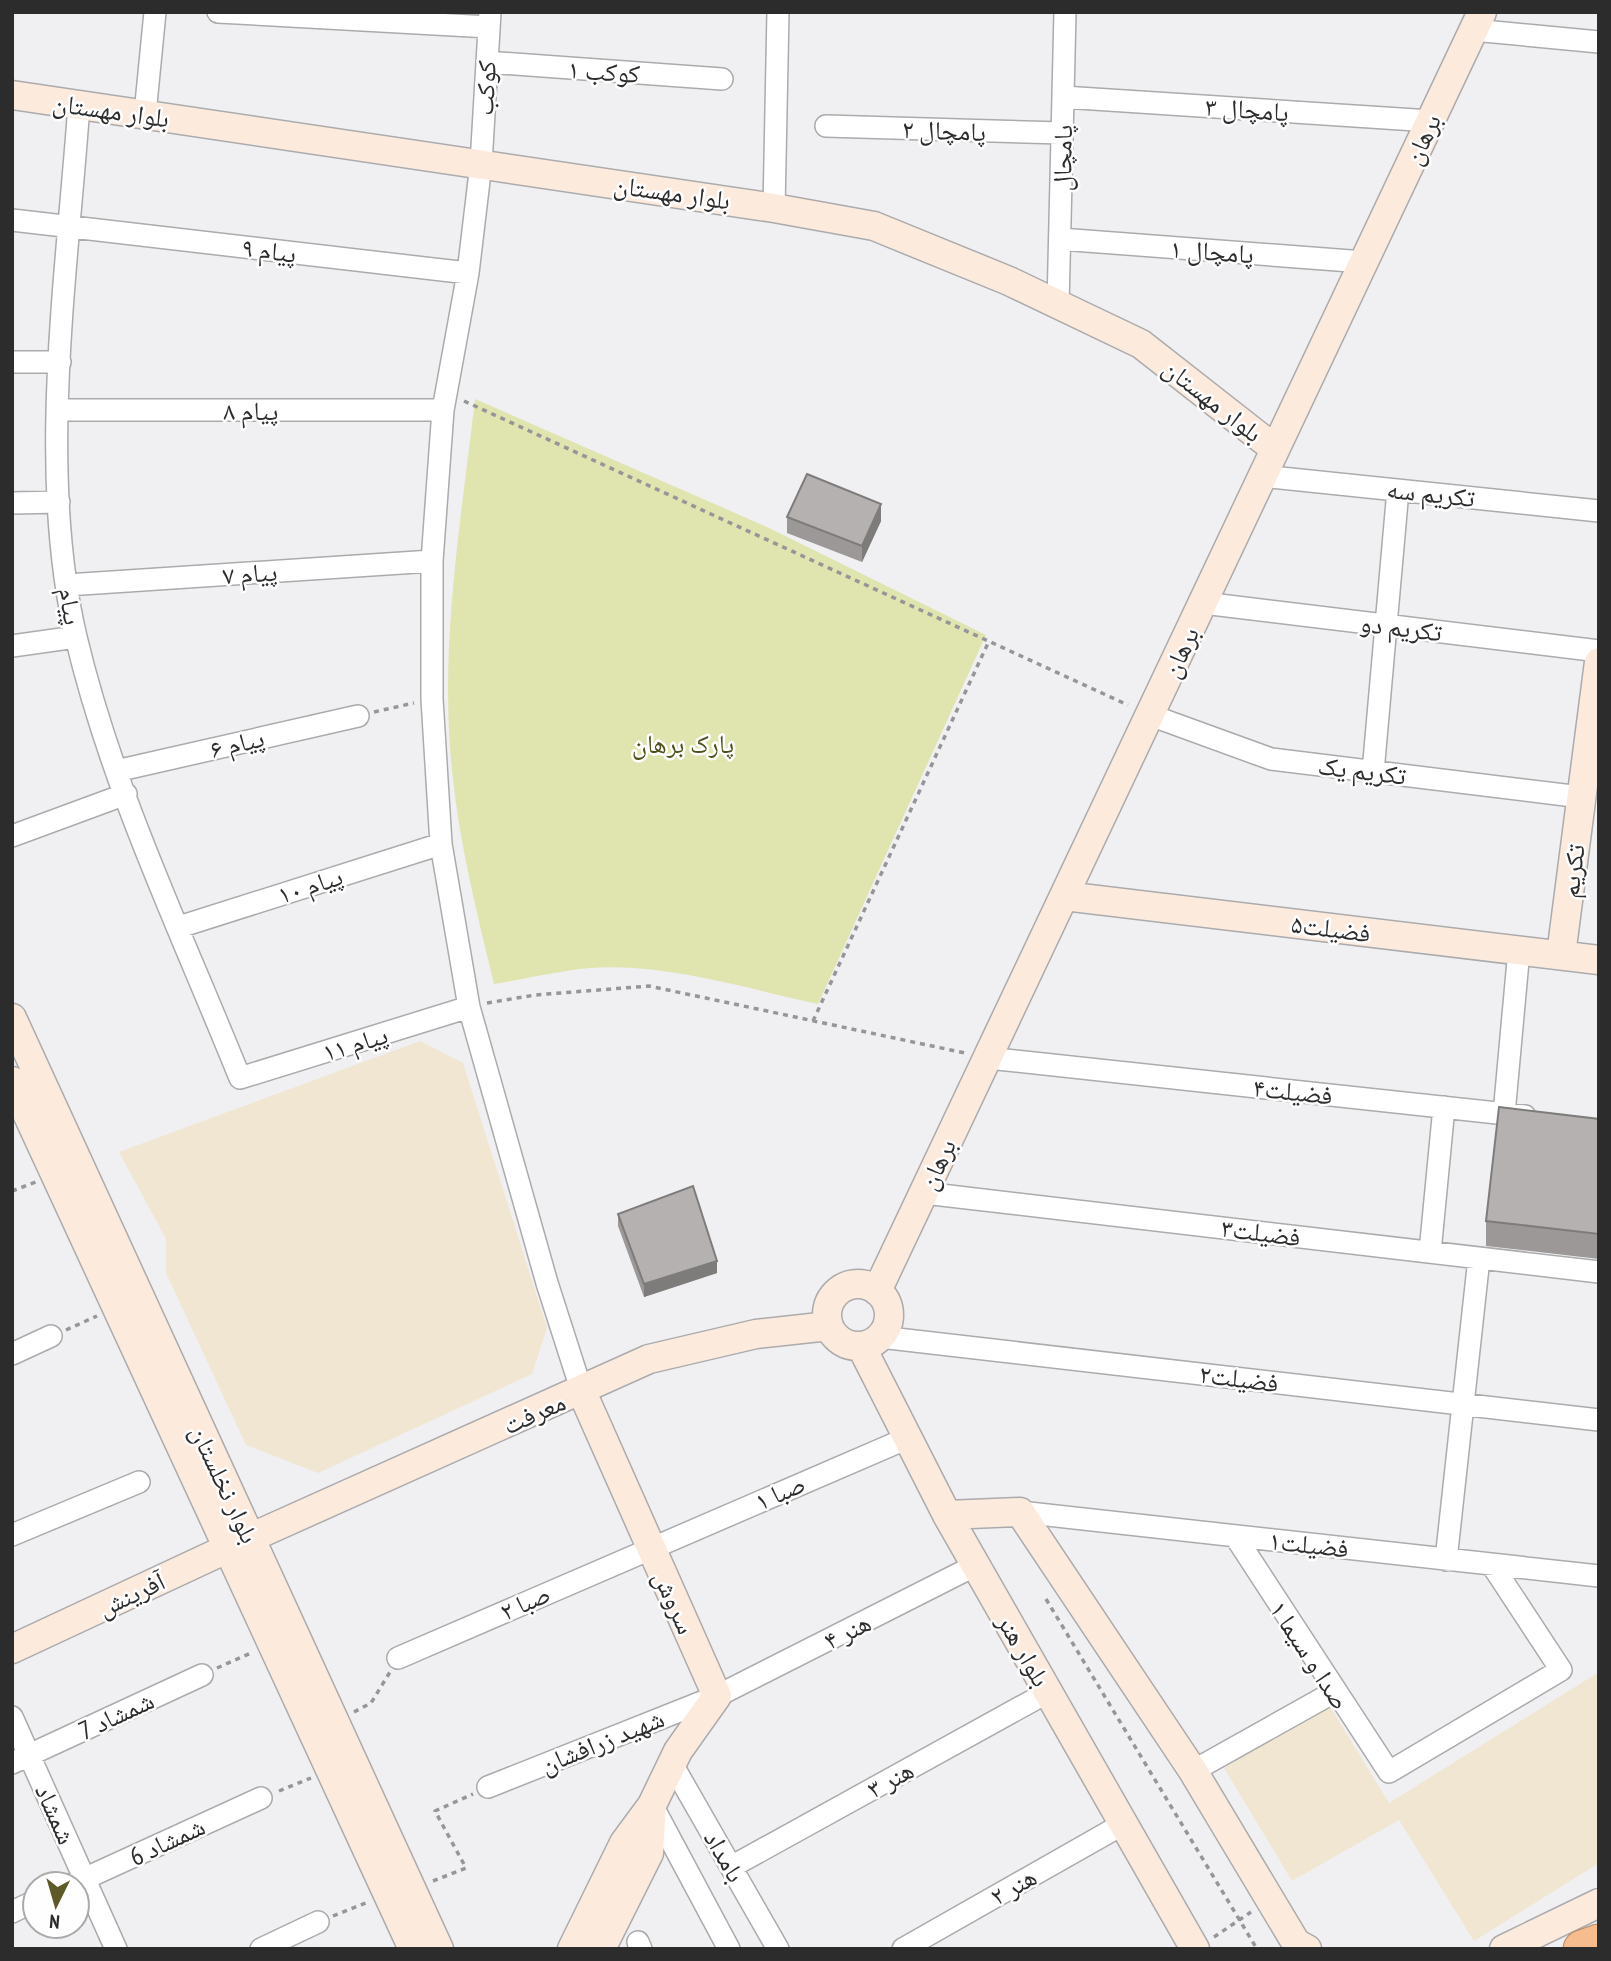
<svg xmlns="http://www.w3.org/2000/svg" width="1611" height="1961" font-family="'PT Sans Narrow','Noto Naskh Arabic',sans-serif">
<rect width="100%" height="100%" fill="#f0f0f3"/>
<path fill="#f0e6d1" d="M420,1041L463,1063L547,1328L532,1374L318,1473L246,1445L166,1273V1239L119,1152Z
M1599,1672V1863L1474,1941L1399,1820L1292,1881L1224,1768L1329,1705L1389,1803Z"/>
<path fill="#e0e4af" d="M475,399L767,527L986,635L818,1004C744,988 666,963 590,968C558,971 525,979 494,984C477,913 459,843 452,770C439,647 461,521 475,399Z"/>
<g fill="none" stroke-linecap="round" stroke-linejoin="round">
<defs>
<path id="street" d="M218,12L489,27
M490,12L481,164L468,273L443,410L432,561V699L441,844L469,1007L547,1283L582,1392
M1473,30L1599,42
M487,62L722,79
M1063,97L1431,121
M79,105C67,274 37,471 76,637C112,789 182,934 240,1078L469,1007
M145,114L155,12
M826,126L1062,133
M774,208L778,12
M12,220L468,273
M1060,239L1364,262
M1058,305L1065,12
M12,362H60
M59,410H443
M1262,476L1599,511
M12,503L59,502
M67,585L432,561
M1203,603L1599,651
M12,646L76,637
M1150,715L1271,759L1581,797
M116,771L358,716
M1373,772L1398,490
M12,836L126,794
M179,927L441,844
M988,1058L1525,1116
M1504,1114L1519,950
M924,1193L1599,1272
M1430,1252L1444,1107
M880,1337L1599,1420
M12,1354L51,1336
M1020,1512L1599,1576
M12,1535L139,1482
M1235,1536L1389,1772L1561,1670L1492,1565
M1446,1560L1479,1258
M398,1658L910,1437
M12,1717L116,1949
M12,1763L202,1675
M672,1764L778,1949
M1193,1771L1334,1692
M488,1787L717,1696L976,1565
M652,1805L729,1949
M731,1867L1048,1692
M73,1884L261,1798
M12,1912L35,1901
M638,1942L641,1949
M261,1949L318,1922
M903,1949L1123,1824"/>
<path id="secondary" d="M12,95L774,208L874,226L1009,281L1141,344L1275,449
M1064,896L1599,960
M1561,955L1599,662
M12,1018L439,1949
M12,1081L413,1949
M827 1315a31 31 0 1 1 62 0a31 31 0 1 1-62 0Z
M877,1291L1482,12
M861,1346L947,1515L1195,1949
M947,1515L1020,1512L1193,1771L1296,1943L1307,1949
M12,1649L250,1538L649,1359L756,1334L829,1326
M572,1949L624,1843L652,1805L678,1751L717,1696L582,1392
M601,1949L649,1853L652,1805
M1504,1949L1599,1903"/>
<path id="highway" d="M1582,1949L1599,1943"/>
</defs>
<use href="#street" stroke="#ababad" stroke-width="24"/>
<use href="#secondary" stroke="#ababad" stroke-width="31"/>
<use href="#highway" stroke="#af8a6c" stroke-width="39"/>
<path stroke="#969698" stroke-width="3.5" stroke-dasharray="5 5" stroke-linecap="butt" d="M464,401L1128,705
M374,712L414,703
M487,1003L535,995L649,986L965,1053
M813,1021L989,641
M12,1191L36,1182
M66,1330L97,1316
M1046,1599L1257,1949
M217,1668L251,1653
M354,1712L371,1703L390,1672
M279,1791L311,1778
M433,1881L466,1868L435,1811L473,1794
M333,1916L368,1902
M1214,1937L1251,1912"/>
<use href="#street" stroke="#fff" stroke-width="21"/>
<use href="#secondary" stroke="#fcebdd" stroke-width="28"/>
<use href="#highway" stroke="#f6bc8e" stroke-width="37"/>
</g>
<path fill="#9b9897" d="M787,517L881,521L862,562L787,533Z
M1599,1119V1259L1486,1246V1221Z
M618,1214L717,1273L644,1297L618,1226Z"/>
<path fill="#7e7c7b" d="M881,504V521L862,562V546Z
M717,1261V1273L644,1297V1284Z"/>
<path fill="#b4b1b0" stroke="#7e7c7b" stroke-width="2" d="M807,474L881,504L862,546L787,517Z
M1499,1107L1599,1119V1234L1486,1221Z
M693,1186L717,1261L644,1284L618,1214Z"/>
<g text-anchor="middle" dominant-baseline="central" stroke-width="5" stroke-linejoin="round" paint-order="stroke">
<g font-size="26" fill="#2c2c2d" stroke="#fefeff">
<text transform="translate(604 71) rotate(4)">کوکب ۱</text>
<text transform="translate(485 88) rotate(-87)">کوکب</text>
<text transform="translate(1247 109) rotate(4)">پامچال ۳</text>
<text transform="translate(111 110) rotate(8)">بلوار مهستان</text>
<text transform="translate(944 130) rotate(2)">پامچال ۲</text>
<text transform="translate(1422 139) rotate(-65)">برهان</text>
<text transform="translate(1062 158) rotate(-89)">پامچال</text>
<text transform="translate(672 192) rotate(8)">بلوار مهستان</text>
<text transform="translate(269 250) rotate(7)">پیام ۹</text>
<text transform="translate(1212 251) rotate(4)">پامچال ۱</text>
<text transform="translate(1213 400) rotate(38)">بلوار مهستان</text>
<text x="251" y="410">پیام ۸</text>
<text transform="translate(1431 493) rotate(6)">تکریم سه</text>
<text transform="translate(250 573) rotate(-4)">پیام ۷</text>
<text transform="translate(71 606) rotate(81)">پیام</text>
<text transform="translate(1401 627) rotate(7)">تکریم دو</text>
<text transform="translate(1180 652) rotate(-65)">برهان</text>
<text transform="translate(237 743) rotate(-13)">پیام ۶</text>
<text transform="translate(1362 770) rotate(7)">تکریم یک</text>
<text transform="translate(1572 871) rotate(-83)">تکریم</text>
<text transform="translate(310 885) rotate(-18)">پیام ۱۰</text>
<text transform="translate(1331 928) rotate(7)">فضیلت۵</text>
<text transform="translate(355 1043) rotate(-17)">پیام ۱۱</text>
<text transform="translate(1293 1091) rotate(6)">فضیلت۴</text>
<text transform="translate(937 1164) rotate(-65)">برهان</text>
<text transform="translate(1261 1232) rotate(7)">فضیلت۳</text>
<text transform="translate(1239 1378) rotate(7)">فضیلت۲</text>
<text transform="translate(534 1413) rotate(-24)">معرفت</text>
<text transform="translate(225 1484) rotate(65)">بلوار نخلستان</text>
<text transform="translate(780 1492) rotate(-24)">صبا ۱</text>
<text transform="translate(1309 1544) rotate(6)">فضیلت۱</text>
<text transform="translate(131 1594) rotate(-25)">آفرینش</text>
<text transform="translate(525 1602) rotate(-24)">صبا ۲</text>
<text transform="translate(675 1602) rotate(66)">سروش</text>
<text transform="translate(847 1631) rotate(-27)">هنر ۴</text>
<text transform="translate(1024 1650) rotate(60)">بلوار هنر</text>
<text transform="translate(1310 1655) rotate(57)">صدا و سیما ۱</text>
<text transform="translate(116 1715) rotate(-25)">شمشاد 7</text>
<text transform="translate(602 1741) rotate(-22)">شهید زرافشان</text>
<text transform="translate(890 1779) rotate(-29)">هنر ۳</text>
<text transform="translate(56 1814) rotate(66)">شمشاد</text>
<text transform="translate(167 1841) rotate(-25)">شمشاد 6</text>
<text transform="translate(725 1856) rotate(60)">بامداد</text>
<text transform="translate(1013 1886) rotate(-30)">هنر ۲</text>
</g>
<g font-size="26" fill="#4e5018" stroke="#fefeff">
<text x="683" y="743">پارک برهان</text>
</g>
</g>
<rect width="1611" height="1961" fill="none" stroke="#2c2c2d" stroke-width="28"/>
<g transform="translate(56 1905) rotate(185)"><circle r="33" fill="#fefeff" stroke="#aaaaab" stroke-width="2"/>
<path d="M0-5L12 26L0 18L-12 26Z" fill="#5d5a27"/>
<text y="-10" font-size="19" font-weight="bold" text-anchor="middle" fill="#2c2c2d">N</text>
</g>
</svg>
